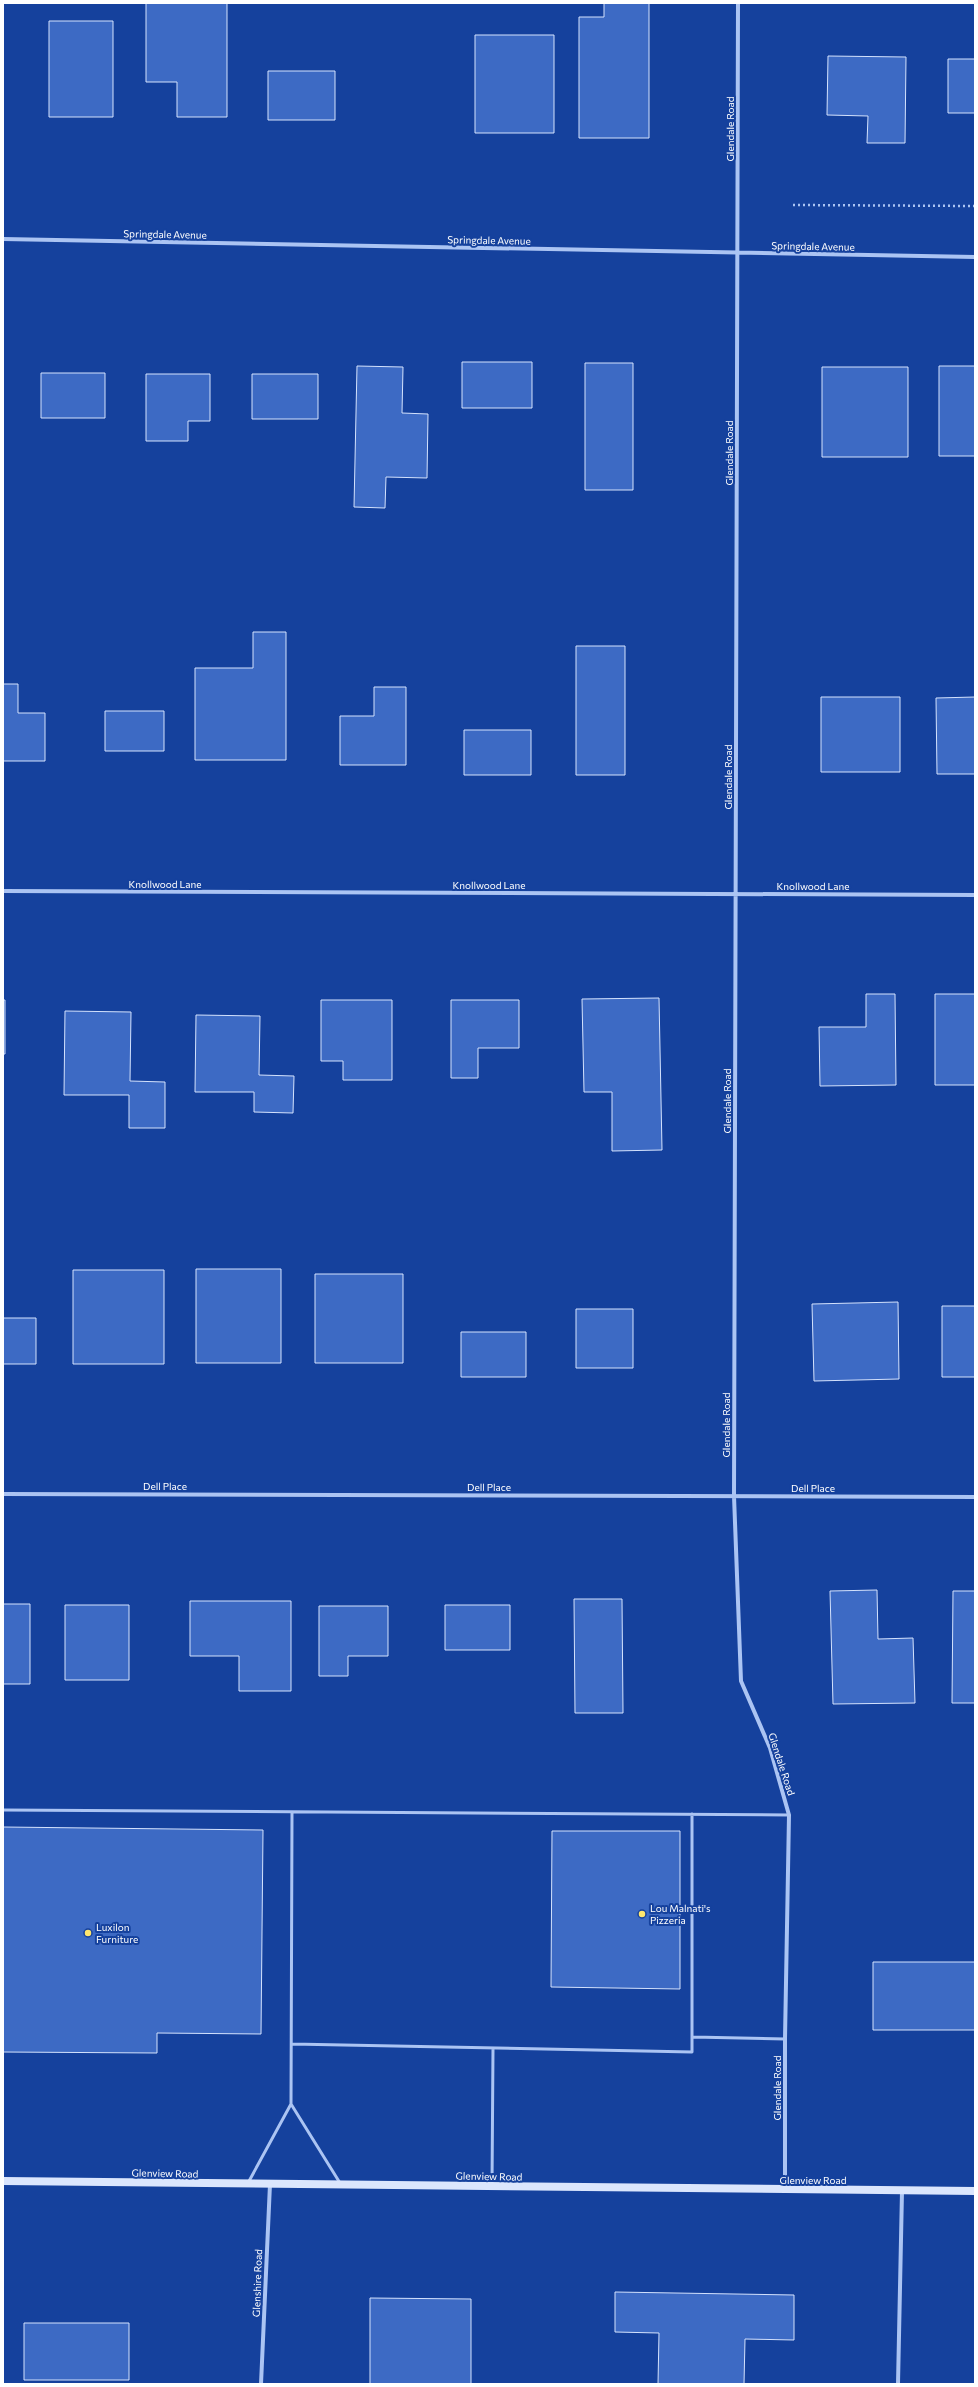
<svg xmlns="http://www.w3.org/2000/svg" width="978" height="2387" font-family="Commissioner,sans-serif">
<rect width="100%" height="100%" fill="#15419d"/>
<path fill="#3d6ac4" stroke="#d4e2fd" d="M146,3H227V117H177V82H146Z
M604,3H649V138H579V17H604Z
M49,21H113V117H49Z
M475,35H554V133H475Z
M828,56L906,57L905,143H867L868,116L827,115Z
M948,59H975V113H948Z
M268,71H335V120H268Z
M462,362H532V408H462Z
M585,363H633V490H585Z
M357,366L403,367L402,413L428,414L427,478L386,477L385,508L354,507Z
M939,366H975V456H939Z
M822,367H908V457H822Z
M41,373H105V418H41Z
M146,374H210V421H188V441H146Z
M252,374H318V419H252Z
M253,632H286V760H195V668H253Z
M576,646H625V775H576Z
M3,684H18V713H45V761H3Z
M374,687H406V765H340V716H374Z
M821,697H900V772H821Z
M975,697V774H937L936,698Z
M105,711H164V751H105Z
M464,730H531V775H464Z
M866,994H895L896,1085L820,1086L819,1027H866Z
M935,994H975V1085H935Z
M659,998L662,1150L612,1151V1092H584L582,999Z
M3,1000H5V1054H3Z
M321,1000H392V1080H343V1061H321Z
M451,1000H519V1048H478V1078H451Z
M65,1011L131,1012L130,1081L165,1082V1128H129V1095H64Z
M196,1015L260,1016L259,1075L294,1076L293,1113L254,1112V1092H195Z
M3,1249V1318H36V1364H3Z
M196,1269H281V1363H196Z
M73,1270H164V1364H73Z
M315,1274H403V1363H315Z
M898,1302L899,1379L814,1381L812,1304Z
M942,1306H975V1377H942Z
M576,1309H633V1368H576Z
M461,1332H526V1377H461Z
M877,1590L878,1639L913,1638L915,1703L833,1704L830,1591Z
M953,1591H975V1703H952Z
M574,1599H622L623,1713H575Z
M190,1601H291V1691H239V1656H190Z
M3,1604H30V1684H3Z
M65,1605H129V1680H65Z
M445,1605H510V1650H445Z
M319,1606H388V1656H348V1676H319Z
M3,1827L263,1830L261,2034L157,2033V2053L3,2052Z
M552,1831H680V1989L551,1987Z
M873,1962H975V2030H873Z
M615,2292L794,2295V2340L745,2339L744,2384H658L659,2333L615,2332Z
M370,2298L471,2299V2384H370Z
M24,2323H129V2380H24Z"/>
<g fill="none" stroke-linecap="round" stroke-linejoin="round">
<path stroke="#abc4f3" stroke-width="2.5" stroke-dasharray="2 3" stroke-linecap="butt" d="M793,205L975,206"/>
<path stroke="#abc4f3" stroke-width="3" d="M3,1810L789,1815
M693,2037L785,2039
M292,2044L692,2052V1814
M291,2104L340,2183
M248,2183L291,2104L292,1812
M492,2185L493,2049"/>
<path stroke="#abc4f3" stroke-width="4" d="M738,3L734,1496L741,1681L770,1748L789,1815L785,2039V2190
M3,239L975,257
M3,891L975,895
M3,1494L975,1497
M261,2384L270,2184
M898,2384L902,2191"/>
<path stroke="#dbe6fd" stroke-width="8" d="M3,2181L975,2191"/>
</g>
<g fill="#ffe66e" stroke="#15419d" stroke-width="1.5">
<circle cx="642" cy="1914" r="4"/>
<circle cx="88" cy="1933" r="4"/>
</g>
<g text-anchor="middle" dominant-baseline="central" stroke-width="4" stroke-linejoin="round" paint-order="stroke">
<g font-size="10" fill="#fff" stroke="#15419d">
<text transform="translate(730 129) rotate(-90)">Glendale Road</text>
<text transform="translate(165 234) rotate(1)">Springdale Avenue</text>
<text transform="translate(489 240) rotate(1)">Springdale Avenue</text>
<text transform="translate(813 246) rotate(1)">Springdale Avenue</text>
<text transform="translate(729 453) rotate(-90)">Glendale Road</text>
<text transform="translate(728 777) rotate(-90)">Glendale Road</text>
<text x="165" y="884">Knollwood Lane</text>
<text x="489" y="885">Knollwood Lane</text>
<text x="813" y="886">Knollwood Lane</text>
<text transform="translate(727 1101) rotate(-90)">Glendale Road</text>
<text transform="translate(726 1425) rotate(-90)">Glendale Road</text>
<text x="165" y="1486">Dell Place</text>
<text x="489" y="1487">Dell Place</text>
<text x="813" y="1488">Dell Place</text>
<text transform="translate(782 1764) rotate(72)">Glendale Road</text>
<text transform="translate(777 2088) rotate(-90)">Glendale Road</text>
<text transform="translate(165 2173) rotate(1)">Glenview Road</text>
<text transform="translate(489 2176) rotate(1)">Glenview Road</text>
<text x="813" y="2180">Glenview Road</text>
<text transform="translate(257 2283) rotate(-88)">Glenshire Road</text>
</g>
<g font-size="10" fill="#fff" stroke="#15419d" text-anchor="start">
<text x="650" y="1908">Lou Malnati's<tspan x="650" dy="12">Pizzeria</tspan></text>
<text x="96" y="1927">Luxilon<tspan x="96" dy="12">Furniture</tspan></text>
</g>
</g>
<rect width="978" height="2387" fill="none" stroke="#ffffff" stroke-width="8"/>
</svg>
